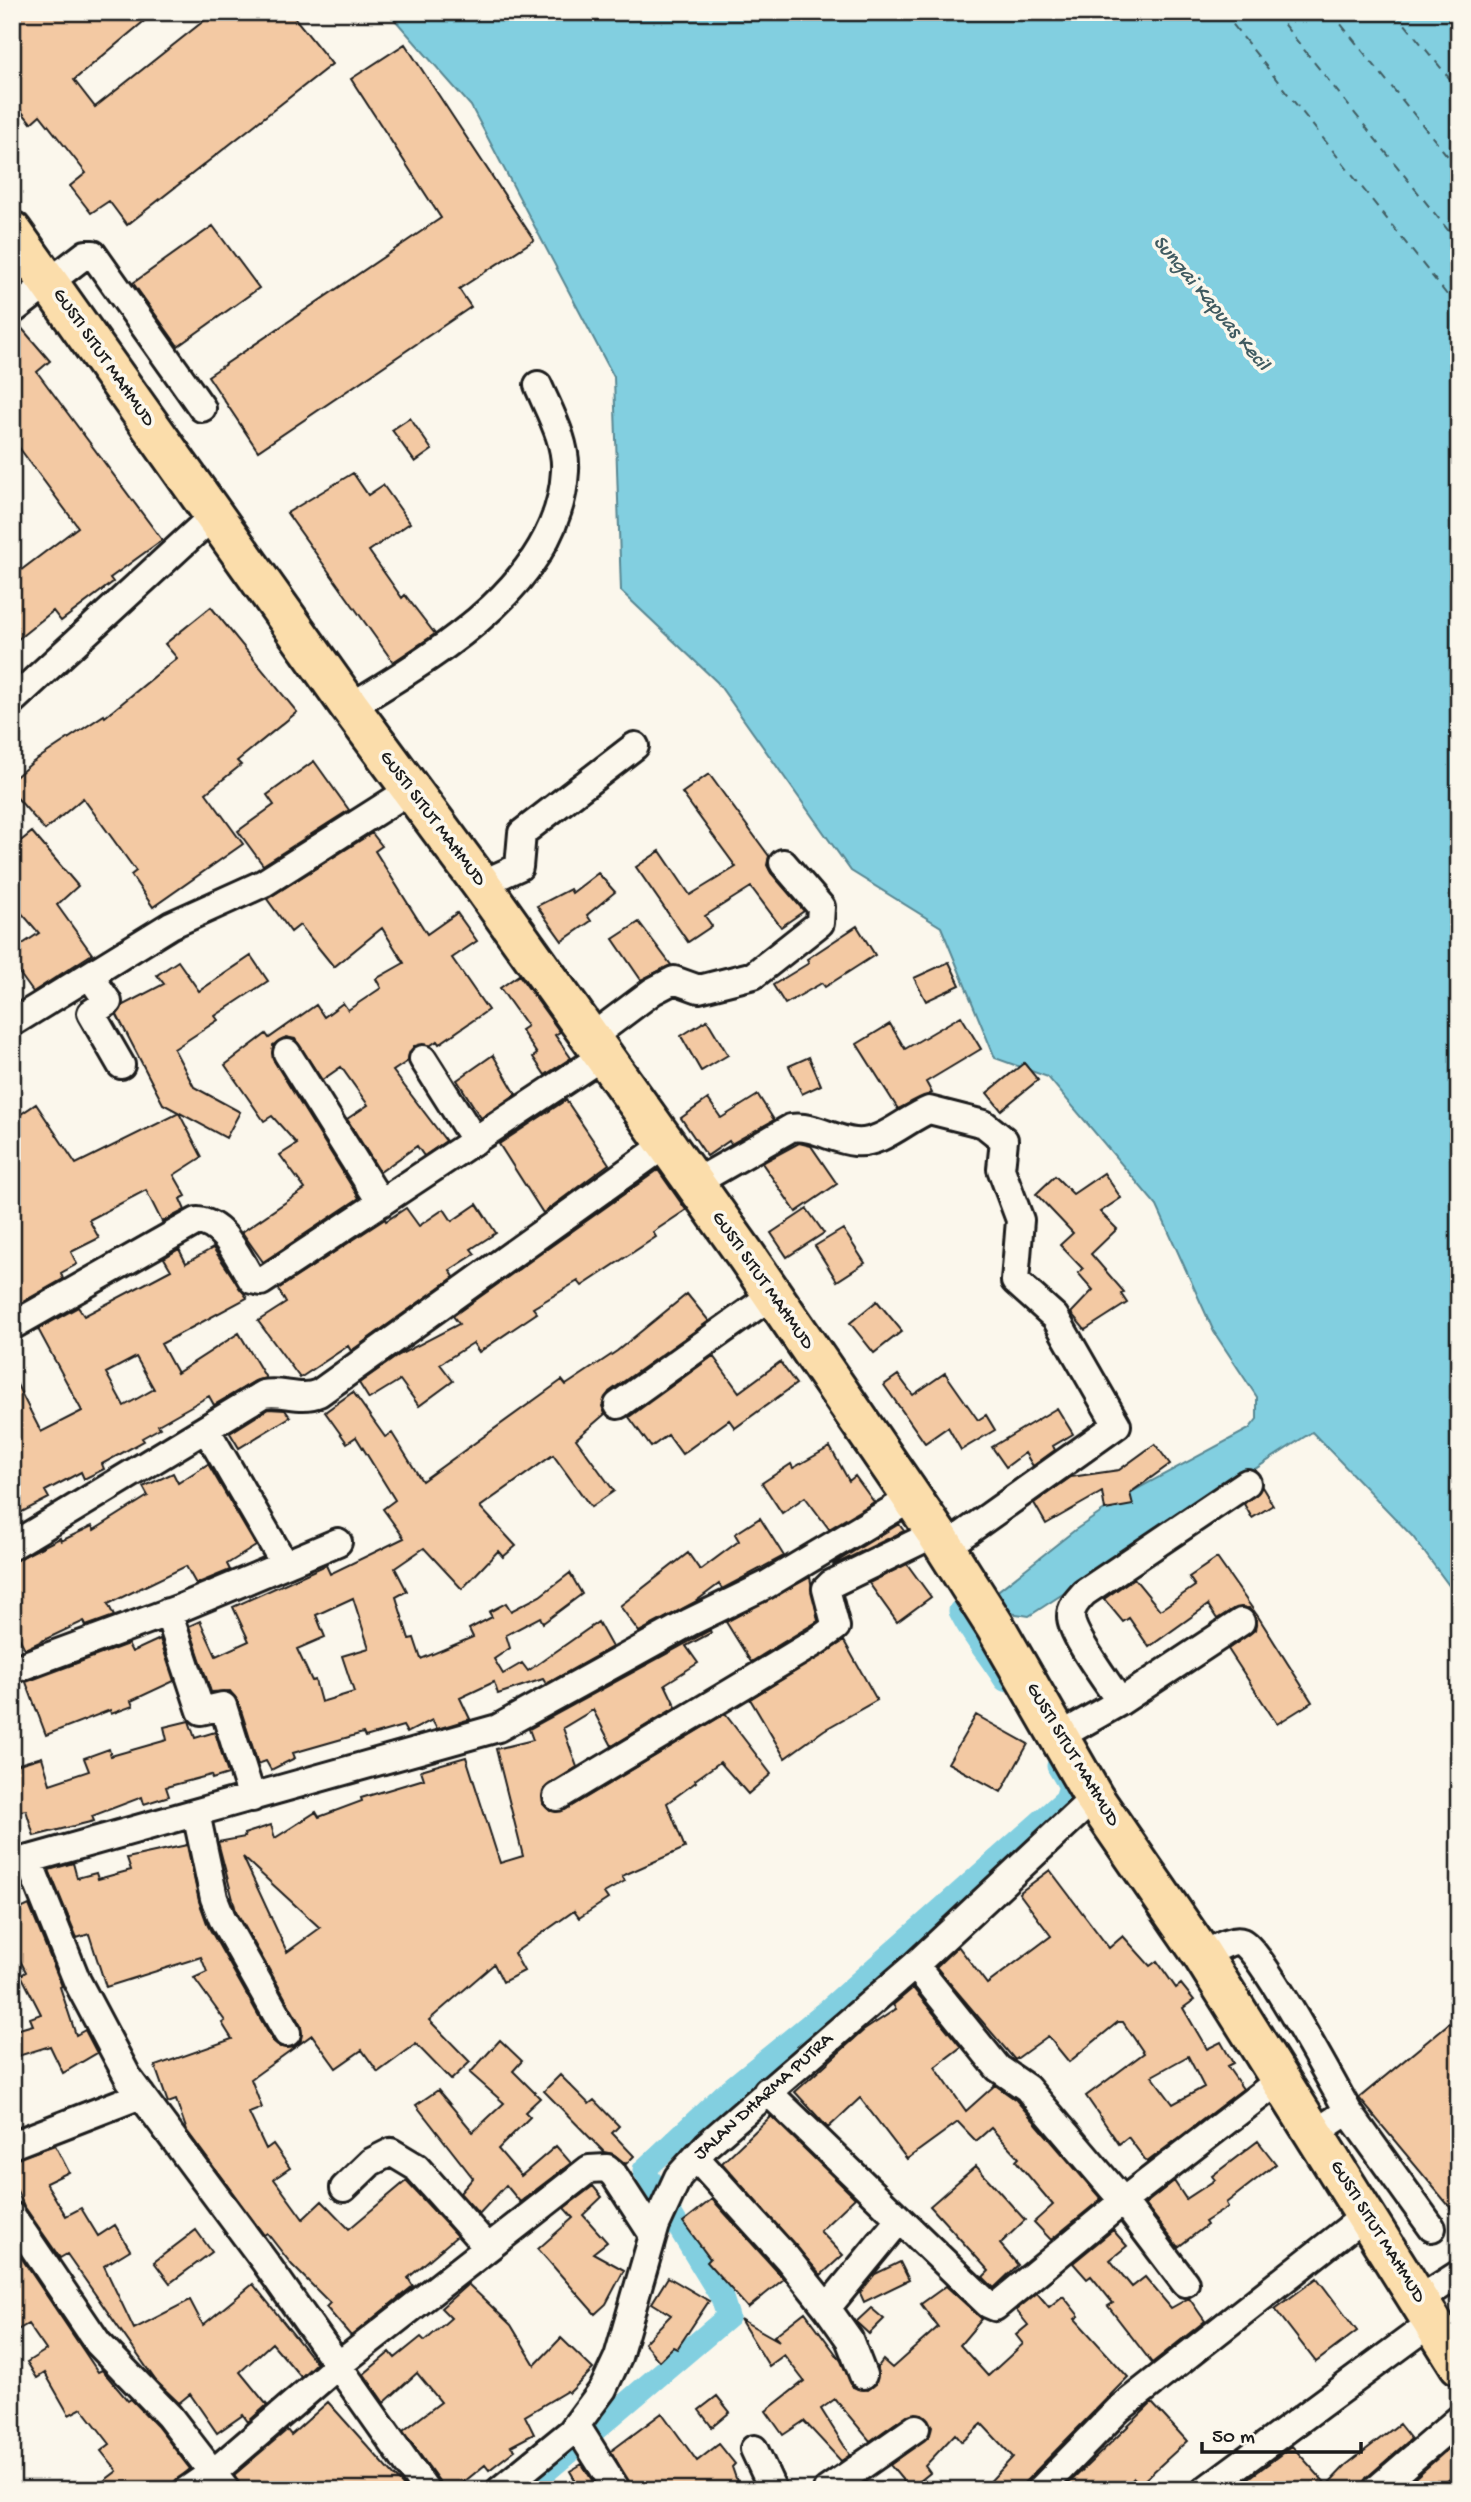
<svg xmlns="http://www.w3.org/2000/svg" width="1471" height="2502" font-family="'Gochi Hand',sans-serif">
<rect width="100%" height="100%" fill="#fbf7ec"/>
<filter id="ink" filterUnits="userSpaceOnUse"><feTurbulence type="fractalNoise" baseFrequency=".0143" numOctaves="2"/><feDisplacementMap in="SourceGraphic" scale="14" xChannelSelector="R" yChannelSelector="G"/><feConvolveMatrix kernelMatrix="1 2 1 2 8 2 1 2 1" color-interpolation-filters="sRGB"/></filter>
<g filter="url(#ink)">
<path fill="#82cfe0" stroke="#598792" stroke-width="2" d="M388,12H1459V1599L1413,1537L1312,1432L1029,1616L976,1608L1075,1530L1133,1491L1249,1429L1257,1419V1397L1214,1332L1157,1206L1048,1077L995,1058L941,927L851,871L717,682L621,591L614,377L471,106Z"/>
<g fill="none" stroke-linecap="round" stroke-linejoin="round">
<path stroke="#82cfe0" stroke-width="23" d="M976,1608L960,1611C972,1636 990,1656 1005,1680
M524,2490L728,2317L722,2298L644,2170L726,2093L824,2013L1066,1799L1070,1786L1058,1766"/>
<path stroke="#405b61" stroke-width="2" stroke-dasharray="9 7" stroke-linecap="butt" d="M1223,12L1459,310
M1274,12L1459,244
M1331,12L1459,170
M1395,12L1459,90
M1451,12L1459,21"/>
</g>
<path fill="#f3c9a3" stroke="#1c1c1c" stroke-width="2" fill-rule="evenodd" d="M18,12H155L74,80L95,107L215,12H290L332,64L127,225L109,201L91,213L70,186L86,173L40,115L31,123L12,100V17Z
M405,44L534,240L459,289L471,307L258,451L208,376L441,218L351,79Z
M213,226L259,288L178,346L133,283Z
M19,325L50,361L37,372L162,540L110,578L113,582L61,621L53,611L12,644V577L78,527L12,438V326Z
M410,418L432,450L415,462L392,430Z
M353,473L368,495L383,485L410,523L369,551L402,598L405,595L435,634L393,662L287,513Z
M211,607L297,712L237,761L241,765L206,793L243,844L153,907L131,875L136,871L83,798L45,830L12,792V780L33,762L104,715L105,717L177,658L165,644Z
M314,761L349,810L263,865L238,831L274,805L267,795Z
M709,774L769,856L767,865L771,873L804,911L781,927L751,887L705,916L712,926L688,942L636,867L660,851L690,895L736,867L682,793Z
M32,832L78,886L57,905L92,954L33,992L12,963V951L39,933L12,902V848Z
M372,833L382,846L375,851L427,934L457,913L477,941L452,958L488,1010L439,1044L437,1041L431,1045L414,1046L408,1061L393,1071L446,1141L424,1156L417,1146L380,1172L347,1119L368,1105L341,1067L322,1080L295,1039L286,1037L273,1045L274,1061L359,1198L263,1262L242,1232L305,1189L280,1155L297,1144L272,1116L264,1121L225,1065L266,1034L269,1038L316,1005L324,1017L343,1003L348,1010L381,988L376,979L404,963L382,928L334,967L300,925L291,932L267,899Z
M598,873L615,892L587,915L591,921L562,941L537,906L570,889L572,893Z
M639,922L671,965L641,980L613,939Z
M857,926L875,955L825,987L822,983L785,1004L773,985L809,963L807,959Z
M251,956L268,981L215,1016L218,1020L174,1049L194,1087L240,1112L226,1138L163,1104L117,1015L123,1005L164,984L157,975L178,961L199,991Z
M949,962L960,985L926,1001L914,978Z
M519,975L560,1032L555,1035L571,1058L545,1075L533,1057L537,1054L521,1030L527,1026L500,988Z
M961,1016L981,1049L926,1082L932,1093L898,1109L857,1044L890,1024L905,1049Z
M707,1020L728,1055L701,1071L681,1036Z
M493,1055L516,1094L481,1118L457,1080Z
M809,1057L821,1085L802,1094L789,1066Z
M1024,1063L1038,1080L1001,1110L987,1093Z
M758,1095L774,1120L731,1144L729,1141L707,1156L681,1118L708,1099L721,1118Z
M566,1100L609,1164L543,1213L499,1144Z
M36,1104L76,1164L179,1113L202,1157L174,1175L186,1196L180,1199L185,1210L162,1222L146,1190L89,1220L99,1238L71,1252L77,1264L61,1273L63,1279L12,1308V1120Z
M799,1143L811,1146L837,1184L796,1212L762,1163Z
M658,1170L686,1210L653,1232L656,1237L582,1286L578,1281L533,1308L537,1313L479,1352L473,1343L440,1364L453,1381L419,1406L400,1380L369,1399L359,1383L399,1355L459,1324L453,1316Z
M1104,1173L1121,1198L1100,1212L1117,1229L1091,1254L1124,1292L1121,1294L1127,1303L1085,1330L1071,1313L1093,1290L1078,1273L1083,1269L1060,1245L1073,1233L1036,1194L1055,1176L1073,1194Z
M477,1204L496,1233L471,1249L475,1254L450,1270L454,1277L351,1351L348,1346L300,1378L258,1321L286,1303L278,1289L385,1219L386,1221L406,1208L419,1226L444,1209L452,1221Z
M807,1209L824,1233L787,1257L771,1233Z
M843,1229L865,1263L837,1281L815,1246Z
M213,1248L247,1298L161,1344L177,1373L239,1333L266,1378L255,1381L214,1405L209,1396L158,1425L160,1428L142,1438L144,1441L102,1464L104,1469L84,1479L81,1472L45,1491L49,1498L20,1513L12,1497V1375L41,1432L82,1411L38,1329L78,1307L84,1316L171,1270L164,1258L179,1249L186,1263ZM136,1357L154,1389L124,1406L106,1373Z
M687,1294L709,1321L609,1392L602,1406L605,1414L576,1439L614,1491L591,1507L553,1455L480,1507L516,1546L503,1557L498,1551L462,1589L424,1548L395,1568L407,1591L396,1597L409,1639L414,1638L421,1659L473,1637L469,1629L492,1617L489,1612L506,1603L511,1611L540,1596L570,1573L582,1594L543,1623L540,1617L506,1635L510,1648L494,1659L503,1674L522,1663L528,1671L598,1622L612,1647L546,1684L543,1679L498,1694L494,1682L460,1698L470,1719L467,1720L437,1729L432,1720L407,1733L403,1726L365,1737L363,1733L293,1753L295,1758L271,1770L266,1761L258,1764L238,1701L230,1691L211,1692L189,1626L200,1621L216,1656L249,1641L233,1607L326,1565L330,1574L404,1538L383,1509L395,1500L356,1437L347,1443L325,1412L353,1392L385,1437L392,1433L422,1481L562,1380L566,1385L617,1351ZM353,1598L369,1648L342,1656L354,1692L321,1702L315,1680L312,1681L297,1649L325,1637L316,1615Z
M877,1301L902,1331L874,1353L850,1323Z
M713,1356L739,1392L780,1362L796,1384L735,1428L729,1420L682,1454L668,1435L651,1447L629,1417Z
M945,1373L978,1420L986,1415L995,1430L961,1450L948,1427L925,1443L884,1385L898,1375L913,1395Z
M1057,1408L1073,1434L1053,1446L1055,1450L1033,1466L1025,1453L1006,1467L992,1447Z
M268,1409L285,1410L290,1417L239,1448L230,1433Z
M1155,1444L1170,1464L1130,1493L1133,1505L1105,1510L1102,1492L1046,1524L1034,1503L1071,1477L1119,1470Z
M830,1447L849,1481L855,1476L874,1502L829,1529L805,1497L782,1513L762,1483L791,1464L793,1468Z
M208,1464L256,1546L227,1564L230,1570L196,1584L186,1566L108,1604L114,1616L86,1626L84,1621L25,1649L12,1624V1562L60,1538L61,1541L92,1526L94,1530L148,1496L143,1487L173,1473L178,1483Z
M1262,1487L1273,1505L1252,1518L1244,1504Z
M760,1518L784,1556L722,1589L719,1584L695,1602L639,1632L620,1606L688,1553L700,1570L739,1541L735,1534Z
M899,1524L904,1531L834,1565L833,1564Z
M1217,1558L1259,1618L1312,1702L1277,1724L1228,1649L1255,1630L1257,1620L1249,1608L1233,1609L1217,1619L1208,1605L1149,1647L1129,1618L1123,1622L1104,1599L1134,1578L1160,1610L1195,1586L1189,1577Z
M907,1564L931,1597L897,1622L869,1583Z
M810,1577L818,1621L751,1662L726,1622Z
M710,1630L711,1633L686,1646L698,1663L665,1684L676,1707L612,1746L593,1710L563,1728L577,1767L544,1789L543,1804L550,1811L565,1810L725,1714L771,1774L748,1794L720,1762L695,1780L696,1782L667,1803L685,1848L622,1876L625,1881L604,1893L608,1899L579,1918L574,1911L514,1953L524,1971L503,1982L494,1964L429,2020L470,2062L451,2080L416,2044L378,2072L362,2050L336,2068L312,2035L251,2079L262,2108L249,2113L266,2149L273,2144L290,2168L274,2179L303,2219L322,2201L349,2229L406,2181L457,2236L408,2278L413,2286L351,2336L326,2307L330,2303L292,2265L267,2233L264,2235L187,2131L176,2100L168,2103L155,2066L232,2039L222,2023L225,2021L194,1978L207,1972L201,1957L106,1987L89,1934L77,1938L49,1870L73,1863L77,1878L96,1873L98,1879L131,1870L127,1858L187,1845L199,1901L208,1926L273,2041L280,2047H294L301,2040V2026L236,1911L218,1842L245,1837L244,1834L271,1825L275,1838L316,1812L319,1817L362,1801L361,1798L424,1779L421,1770L466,1757L500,1863L523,1856L496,1749L533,1740L529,1729ZM243,1857L320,1928L287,1952Z
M160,1639L174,1681L131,1701L133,1706L111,1714L110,1710L46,1735L26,1682L128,1644L132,1652Z
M844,1641L877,1700L824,1730L785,1758L750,1699Z
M976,1715L1028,1744L1001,1792L948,1763Z
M189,1721L195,1738L215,1732L228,1774L212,1779L211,1775L166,1787L169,1796L144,1804L142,1797L92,1816L94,1821L34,1836L26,1810L12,1812V1766L42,1757L50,1784L89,1771L84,1758L109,1749L111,1756L167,1740L164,1727Z
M1050,1870L1109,1948L1123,1936L1150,1966L1157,1961L1176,1988L1181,1984L1194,2000L1183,2008L1207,2049L1221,2042L1233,2063L1227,2066L1243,2089L1147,2162L1128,2137L1119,2144L1086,2096L1144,2053L1123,2022H1118L1069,2062L1048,2036L1015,2060L936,1967L958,1946L987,1984L1051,1936L1019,1893ZM1188,2056L1204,2087L1173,2104L1152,2076Z
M29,1905L62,1986L60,1987L76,2035L85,2030L97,2053L63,2073L50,2046L12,2058V2031L33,2025L30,2018L41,2014L21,1975L26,1972L12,1945V1913Z
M913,1988L961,2047L935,2067L966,2111L995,2085L1016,2100L1101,2199L1051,2240L1034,2222L1053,2205L1016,2161L1019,2158L991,2128L976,2141L958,2122L907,2159L860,2098L828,2128L795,2092L863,2031L896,2009L893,2005Z
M1459,2015V2218L1359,2098Z
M500,2040L522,2061L513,2071L540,2098L525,2112L530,2117L498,2149L521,2176L556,2146L571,2163L520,2202L506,2185L479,2214L460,2193L473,2178L416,2105L438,2090L473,2132L504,2103L470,2073Z
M560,2075L589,2104L594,2100L619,2126L612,2133L634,2156L626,2164L613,2154L604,2152L544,2091Z
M771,2116L855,2198L820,2231L843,2255L821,2275L722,2163Z
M1258,2141L1276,2164L1226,2203L1228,2207L1205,2222L1207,2225L1178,2247L1145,2204L1174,2181L1186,2199L1215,2180L1212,2176Z
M55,2145L69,2172L46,2183L66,2216L81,2208L98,2236L115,2225L130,2250L104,2266L134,2329L190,2300L203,2325L253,2284L316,2363L301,2377L272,2343L240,2372L267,2405L248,2422L243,2415L217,2433L190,2394L179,2403L156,2381L67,2254L60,2258L24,2206L12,2180V2160Z
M976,2166L1025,2220L1000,2244L1018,2265L994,2288L983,2277L989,2271L930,2206Z
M593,2186L602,2197L583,2215L607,2242L593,2253L624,2270L606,2304L595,2314L538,2249L573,2218L564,2208Z
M712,2199L784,2279L748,2308L707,2262L710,2259L683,2222Z
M196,2230L212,2252L170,2283L154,2262Z
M1113,2230L1127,2246L1110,2260L1132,2287L1145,2277L1171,2308L1189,2298L1205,2321L1152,2363L1108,2306L1113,2303L1091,2276L1087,2279L1073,2263Z
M12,2244L98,2372L102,2370L128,2401L131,2399L157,2426L190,2469L166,2490H92L117,2471L101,2451L110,2444L82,2408L69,2415L45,2373L37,2378L27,2362L46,2350L28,2324L12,2333Z
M900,2262L909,2280L864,2302L860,2293L875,2274Z
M668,2277L709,2301L677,2349L673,2347L659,2361L644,2343L671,2315L652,2303Z
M1317,2278L1357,2331L1316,2362L1275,2309Z
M468,2284L511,2325L535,2365L561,2338L593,2369L569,2393L567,2391L525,2416L534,2434L511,2446L515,2450L489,2470L485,2465L454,2490H442L439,2481L403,2431L441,2402L417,2373L384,2403L364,2374L390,2352L395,2358L421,2337L425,2341L451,2318L441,2308Z
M946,2286L982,2319L960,2345L988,2376L1023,2344L1016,2335L1028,2325L1016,2310L1037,2293L1049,2307L1063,2296L1079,2316L1075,2319L1128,2377L1017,2490H982L1013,2457L982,2424L962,2442L955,2434L925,2466L930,2473L910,2489L890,2465L930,2435L932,2426L922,2414L907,2415L870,2441L835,2399L821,2409L850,2455L841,2461L804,2421L783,2435L766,2411L804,2381L784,2355L769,2366L740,2319L779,2341L774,2336L805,2312L841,2361L853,2387L868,2390L876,2384L877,2368L883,2360L892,2368L938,2327L921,2304Z
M871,2308L884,2319L869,2334L856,2322Z
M717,2396L730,2412L712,2427L699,2410Z
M328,2402L407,2490H241L234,2475L287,2430L291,2435Z
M1152,2403L1187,2441L1140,2484L1134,2478L1123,2490H1062Z
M662,2413L697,2461L719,2444L735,2464L732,2467L740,2490H633L611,2451Z
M1399,2424L1411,2439L1366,2478L1361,2490H1233L1292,2446L1327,2485L1346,2465Z
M1454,2444L1459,2450V2471L1437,2490H1401Z
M582,2464L598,2490H581L570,2471Z"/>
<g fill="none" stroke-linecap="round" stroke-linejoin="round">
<defs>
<path id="minor" d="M12,311L86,254H93L202,408
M12,701L214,515
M350,707C435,655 559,584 565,471C567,442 549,411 538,385
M481,884L519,867L522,833L635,746
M90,976L108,1002L91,1013L121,1065
M12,1023L171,925L264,883L410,790
M589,1039L653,991L674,980L699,989L754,975L820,923L821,907L783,863
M287,1053L381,1203
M423,1059L475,1141
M693,1184L791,1128C814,1125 833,1140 855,1142C881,1145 906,1119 929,1110L984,1124L1004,1140L1001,1169L1020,1220L1015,1281L1055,1317L1117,1425L946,1547
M12,1326L197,1221C225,1223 238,1258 252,1280L261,1282L601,1057
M618,1405L772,1295
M206,1429L284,1563
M12,1546L263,1394C283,1390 300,1401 319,1393L666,1144
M168,1612L201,1711L223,1706L252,1798
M12,1670L183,1607L338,1542
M1120,1702C1109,1684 1070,1634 1071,1616C1071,1606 1078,1600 1084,1593L1247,1483
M1060,1736L1120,1702L1241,1622
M557,1797L817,1641L836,1627L826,1589L831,1584L936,1533
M196,1813L214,1898L222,1918L287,2033
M28,1859L77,1981L129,2079L265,2262L426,2490
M12,1864L498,1728L690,1622L766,1585L912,1498
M1202,1955C1212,1951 1232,1938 1242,1942C1260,1949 1334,2086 1348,2111
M915,1965L998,2068L1027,2088L1123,2201L1185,2283
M767,2091L988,2304L995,2307L1123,2201L1281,2079
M1315,2133L1348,2111L1432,2228
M12,2145L141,2095
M696,2158L787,2258L827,2308
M344,2188L371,2162L391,2152L416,2167L488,2248
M12,2216L98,2343L169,2416L226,2490
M1420,2299L1459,2274
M863,2375L849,2339L827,2308L900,2219
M576,2425L617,2490
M754,2449L773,2490
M187,2490L215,2471L336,2367L589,2169L607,2168L614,2175L653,2235
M500,2490L571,2432L603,2389L618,2357L656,2225L678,2177L708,2144L915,1965L1094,1798
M827,2490L916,2428
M1040,2490L1118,2410L1366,2215
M1205,2490L1434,2321
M1376,2490L1459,2419"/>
<path id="highway" d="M12,231L350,707L481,884L747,1257L936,1533L995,1626L1094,1798L1202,1955L1459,2365"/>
</defs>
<use href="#minor" stroke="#1c1c1c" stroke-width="32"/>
<use href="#highway" stroke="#1c1c1c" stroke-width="44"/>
<use href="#minor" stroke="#fbf7ec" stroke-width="26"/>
<use href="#highway" stroke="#fbddab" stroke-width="38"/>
</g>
</g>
<g text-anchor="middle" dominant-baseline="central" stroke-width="7" stroke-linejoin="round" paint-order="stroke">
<g font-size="19" fill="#1c1c1c" stroke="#fbf7ec">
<text transform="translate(103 358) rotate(55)">GUSTI SITUT MAHMUD</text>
<text transform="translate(432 819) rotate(53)">GUSTI SITUT MAHMUD</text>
<text transform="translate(762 1281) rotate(55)">GUSTI SITUT MAHMUD</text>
<text transform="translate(1072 1755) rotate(59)">GUSTI SITUT MAHMUD</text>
<text transform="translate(764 2097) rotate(-42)">JALAN DHARMA PUTRA</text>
<text transform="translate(1377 2232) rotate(58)">GUSTI SITUT MAHMUD</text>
</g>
<g font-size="21" font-style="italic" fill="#405b61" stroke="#fbf7ec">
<text transform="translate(1210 304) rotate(50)">Sungai Kapuas Kecil</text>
</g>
</g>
<rect width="1471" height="2502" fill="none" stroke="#fbf7ec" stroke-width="42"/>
<rect x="21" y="21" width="1429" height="2460" fill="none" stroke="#1c1c1c" stroke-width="2.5" filter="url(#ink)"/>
<path d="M1202 2442v10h159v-10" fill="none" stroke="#1c1c1c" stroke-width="3.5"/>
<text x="1212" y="2442" font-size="21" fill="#1c1c1c" stroke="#fbf7ec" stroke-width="5" paint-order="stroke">50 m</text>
</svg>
